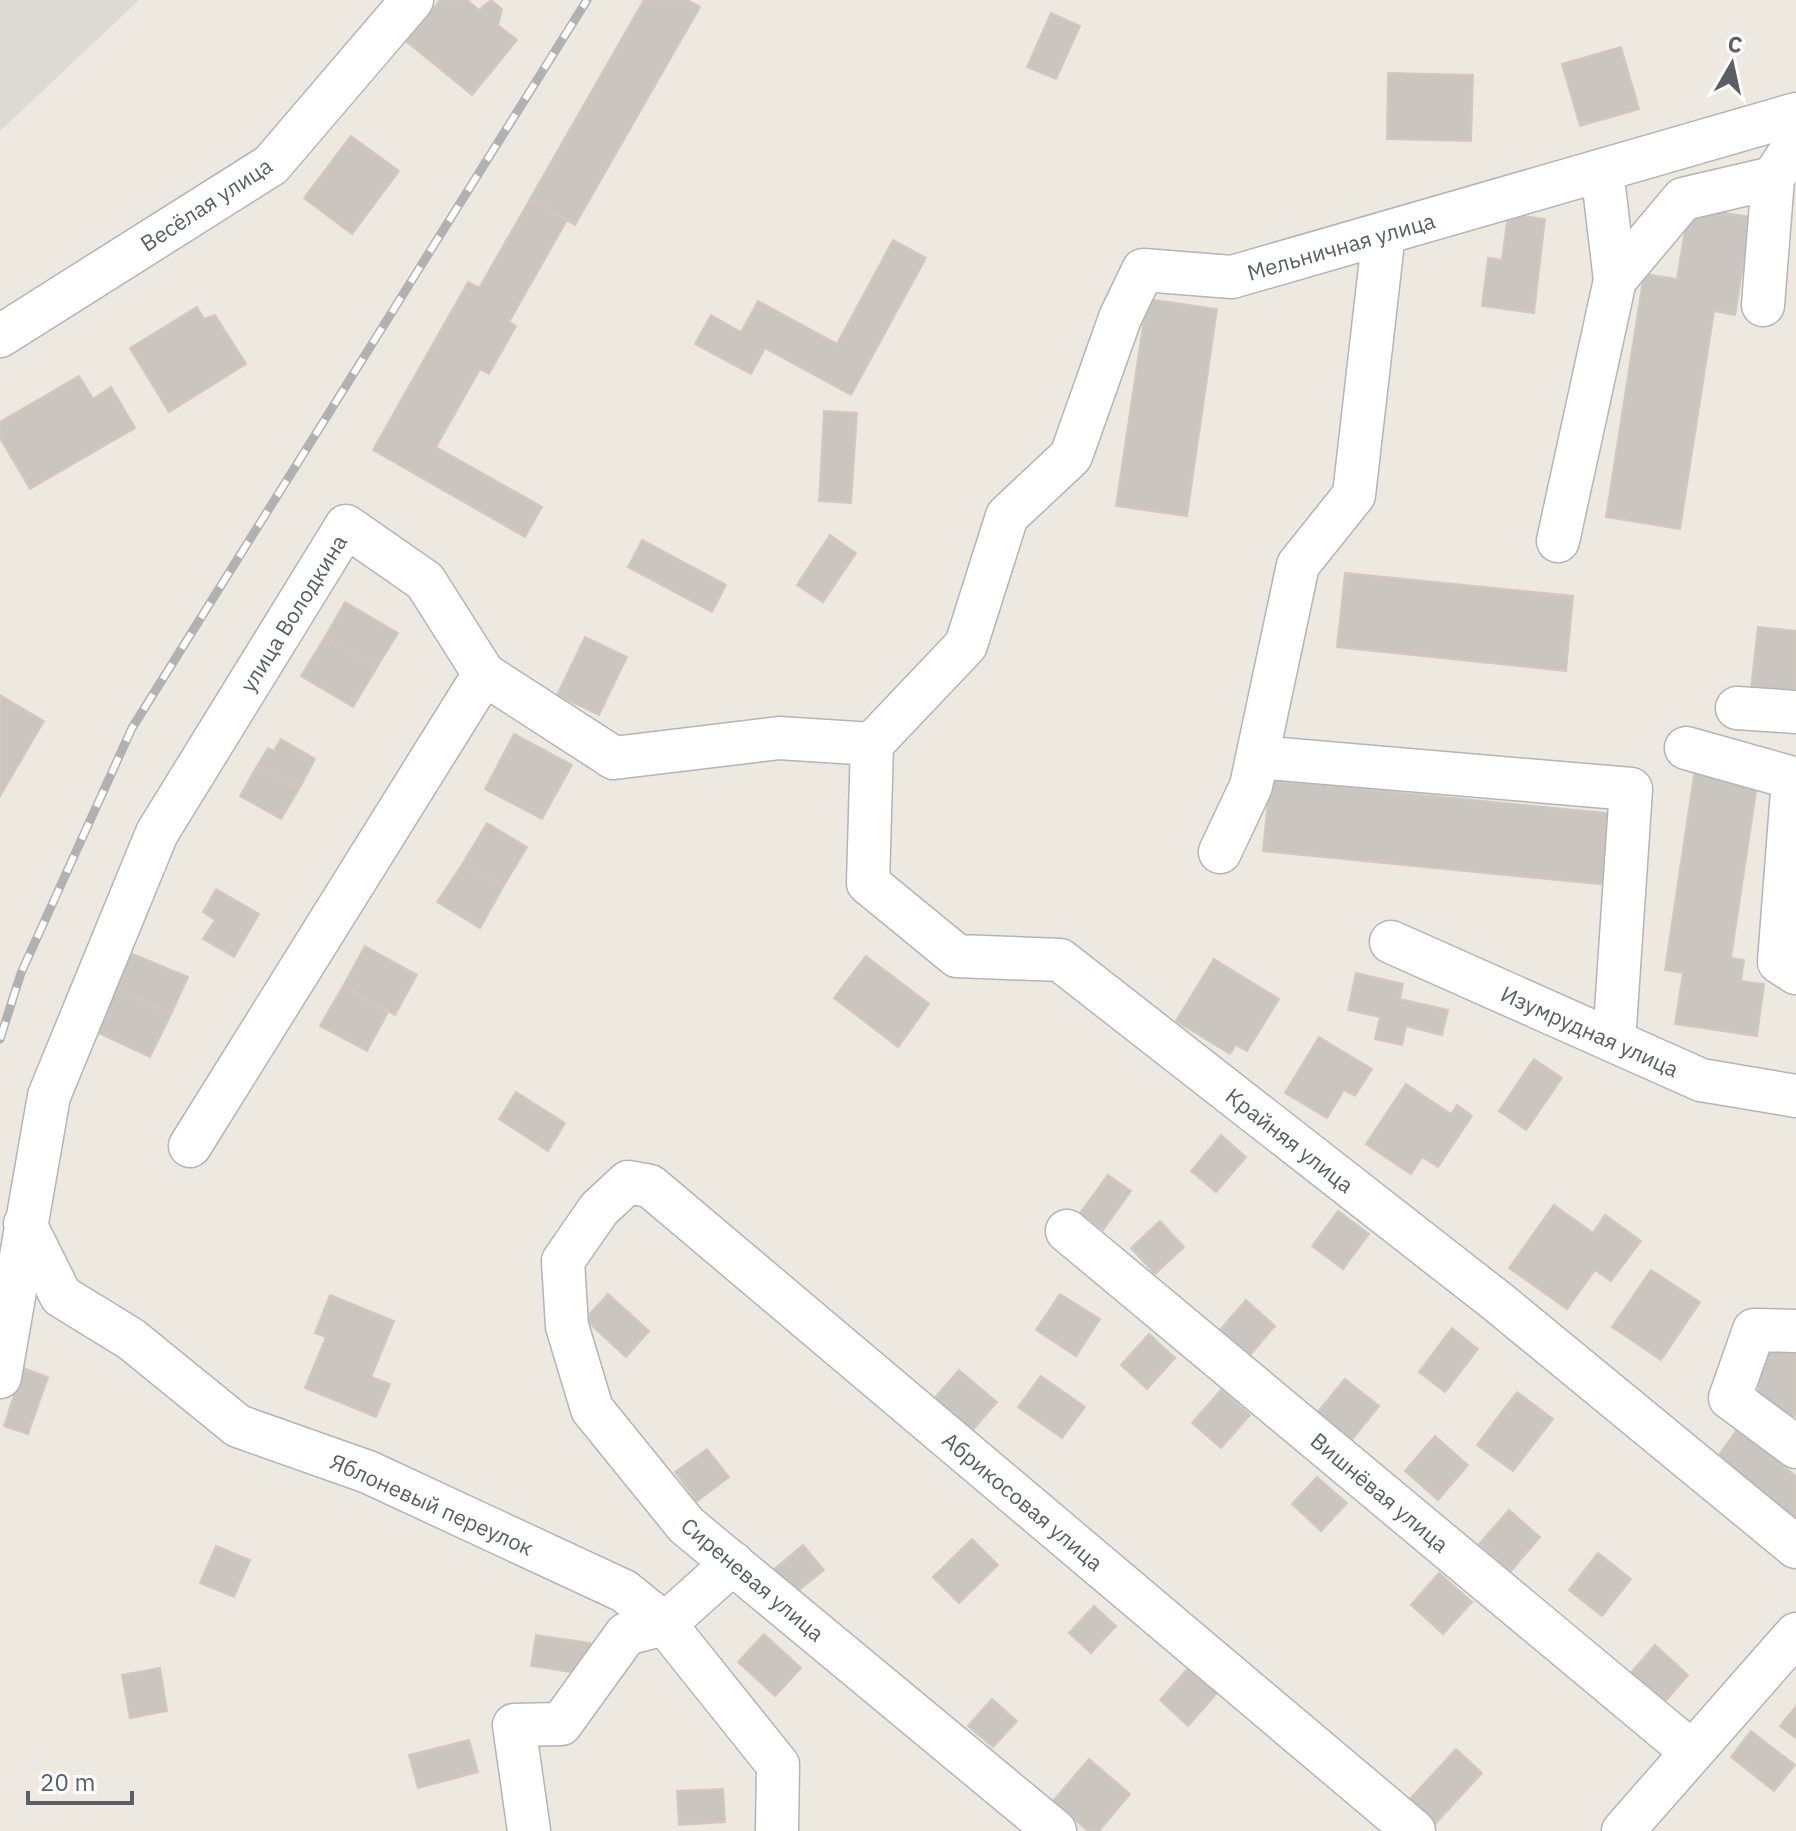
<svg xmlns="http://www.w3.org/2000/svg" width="1796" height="1831" font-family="'IBM Plex Sans',sans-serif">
<rect width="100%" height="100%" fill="#ede8e0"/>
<path fill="#dddad5" d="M0,0H139L0,131Z"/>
<path fill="#cac5bf" stroke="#d1c8be" stroke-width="2" d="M440,0H467L479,10L491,0L502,9L498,25L517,40L472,95L406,41Z
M644,0H687L700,7L575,225L530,199Z
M1051,13L1080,26L1056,79L1027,67Z
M1621,47L1639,109L1580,126L1562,64Z
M1388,73L1473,75L1471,141L1387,139Z
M351,136L399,171L352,234L304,198Z
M530,199L567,220L509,322L516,326L489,374L480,369L436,447L542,507L525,537L373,450L468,282L479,288Z
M1689,207L1751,217L1735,315L1714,311L1680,529L1606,517L1644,274L1677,279Z
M1508,214L1545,219L1534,313L1482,306L1488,258L1502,260Z
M893,240L926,258L851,395L765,348L751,374L695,344L711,315L741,332L758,301L837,344Z
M1147,299L1217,309L1187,516L1116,506Z
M197,307L204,319L215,315L246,364L169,412L130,348Z
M79,376L93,399L111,387L135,428L30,489L0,438V422Z
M824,411L857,413L851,503L819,501Z
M830,535L856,553L823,602L797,585Z
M642,540L726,585L712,612L628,567Z
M1345,573L1573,596L1566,671L1337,647Z
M345,602L398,633L377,667L325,637Z
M1758,627L1796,631V694L1751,689Z
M325,637L377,667L353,707L301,676Z
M585,637L627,657L599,715L557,695Z
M0,695L44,721L0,796Z
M514,734L572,765L542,819L485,789Z
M281,739L315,759L299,789L257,766L268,748L274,751Z
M257,766L299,789L281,819L240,796Z
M1695,769L1758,778L1731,958L1744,960L1741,981L1764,984L1757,1036L1675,1024L1683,973L1665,970Z
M1270,780L1615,814L1608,885L1263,851Z
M487,823L527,847L503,887L463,863Z
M463,863L503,887L480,928L437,902Z
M216,889L259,914L234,957L203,939L215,920L203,912Z
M365,946L417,975L395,1015L343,986Z
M128,952L188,977L171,1014L111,986Z
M866,956L929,1004L898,1047L834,998Z
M1214,959L1279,999L1247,1051L1236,1045L1230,1054L1176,1021Z
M1356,973L1403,984L1400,999L1448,1010L1442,1035L1406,1026L1402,1045L1375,1039L1380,1017L1348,1010Z
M111,986L171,1014L150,1057L90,1029Z
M343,986L388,1012L367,1051L320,1026Z
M1319,1037L1372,1069L1355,1096L1344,1090L1327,1118L1285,1093Z
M1534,1059L1562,1078L1526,1130L1499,1111Z
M1406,1084L1451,1114L1457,1105L1472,1116L1438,1167L1422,1157L1411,1174L1366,1144Z
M516,1092L565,1123L548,1151L499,1119Z
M1221,1135L1246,1157L1216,1192L1191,1171Z
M1108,1175L1131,1191L1103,1230L1080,1213Z
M1554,1205L1593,1233L1605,1215L1641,1241L1611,1281L1595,1270L1567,1309L1509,1268Z
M1338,1211L1369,1234L1343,1269L1312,1246Z
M1160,1221L1184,1247L1155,1274L1131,1248Z
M1651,1270L1700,1302L1661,1360L1612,1327Z
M608,1294L649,1331L626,1357L585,1319Z
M1060,1294L1100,1319L1076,1356L1036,1330Z
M330,1295L394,1321L371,1377L390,1384L376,1417L305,1388L326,1337L315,1333Z
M1246,1300L1275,1326L1250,1355L1220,1330Z
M1452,1328L1478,1349L1445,1392L1419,1372Z
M1149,1334L1175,1358L1147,1389L1121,1365Z
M1762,1343L1796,1345V1416L1757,1414Z
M23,1368L48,1377L28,1434L4,1426Z
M959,1370L997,1402L971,1432L933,1400Z
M1041,1376L1085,1407L1062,1438L1018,1407Z
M1345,1379L1379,1406L1350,1442L1316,1414Z
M1221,1390L1250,1415L1221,1448L1192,1423Z
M1517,1392L1553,1419L1513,1471L1477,1445Z
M1737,1430L1796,1476V1524L1715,1460Z
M1435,1436L1468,1465L1438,1500L1405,1471Z
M707,1449L729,1477L697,1501L675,1472Z
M1317,1477L1347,1503L1321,1531L1292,1504Z
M1509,1510L1540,1537L1511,1571L1479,1544Z
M972,1539L998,1565L959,1603L933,1577Z
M803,1545L824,1570L794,1594L773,1570Z
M216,1546L250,1560L234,1597L200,1583Z
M1598,1553L1631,1579L1602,1616L1569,1590Z
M1439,1573L1472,1602L1443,1634L1411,1605Z
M1094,1606L1116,1626L1091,1653L1069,1633Z
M764,1634L801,1668L775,1696L738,1662Z
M536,1635L590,1643L585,1674L531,1666Z
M1655,1645L1688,1675L1663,1704L1629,1675Z
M1190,1666L1218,1692L1188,1726L1160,1700Z
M160,1668L167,1711L130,1718L122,1675Z
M992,1699L1017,1721L993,1747L968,1726Z
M1796,1706V1738L1780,1726Z
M1751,1731L1795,1765L1774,1791L1731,1757Z
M469,1740L478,1772L418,1788L409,1755Z
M1456,1749L1482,1773L1435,1824L1409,1800Z
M1089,1759L1130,1794L1099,1831H1088L1053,1801Z
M723,1789L725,1822L679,1825L677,1791Z"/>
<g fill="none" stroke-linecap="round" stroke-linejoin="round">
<defs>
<path id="minor" d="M1615,280L1683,199L1773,178L1796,143
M1763,305L1773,178
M0,336L271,165L412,0
M1558,541L1615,280L1602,170
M1737,708L1796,712
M872,744L868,883L957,956L1060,960L1498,1302L1796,1547
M872,744L966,645L1007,516L1071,456L1120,318L1143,270L1232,277L1796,114
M1686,748L1793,778L1779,962L1796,973
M1257,757L1631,789L1614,1041
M1220,852L1251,786L1298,565L1354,495L1384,233
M1391,942L1701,1080L1796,1096
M190,1146L484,674
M25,1224L61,1296L131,1339L238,1426L368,1472L624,1591L665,1624L778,1765L777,1831
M1067,1231L1692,1752
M1796,1331L1754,1330L1730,1398L1796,1447
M0,1377L49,1096L157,833L346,526L425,581L484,674L614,758L779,738L872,744
M529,1831L514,1725L561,1724L626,1634L665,1624L733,1563
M1055,1831L686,1525L592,1409L567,1326L563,1261L599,1209L628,1182L650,1186L1414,1831
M1623,1831L1796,1634"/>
</defs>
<use href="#minor" stroke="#b1b5b9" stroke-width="45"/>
<use href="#minor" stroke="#fff" stroke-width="42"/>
<defs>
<path id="rail" d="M0,1039L21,973L132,728L587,0"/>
</defs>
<use href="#rail" stroke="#b0b1b2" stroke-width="9"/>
<use href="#rail" stroke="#fff" stroke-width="6" stroke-dasharray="18" stroke-linecap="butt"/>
</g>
<g text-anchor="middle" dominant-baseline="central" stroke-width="7" stroke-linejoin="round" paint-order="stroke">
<g font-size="22" fill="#595f62" stroke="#fff">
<text transform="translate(206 204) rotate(-33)">Весёлая улица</text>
<text transform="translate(1341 246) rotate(-16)">Мельничная улица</text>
<text transform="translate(293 613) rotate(-58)">улица Володкина</text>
<text transform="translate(1590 1031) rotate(24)">Изумрудная улица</text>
<text transform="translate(1290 1140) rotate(38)">Крайняя улица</text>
<text transform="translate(1380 1492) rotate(40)">Вишнёвая улица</text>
<text transform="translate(1023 1501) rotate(40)">Абрикосовая улица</text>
<text transform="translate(432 1504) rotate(24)">Яблоневый переулок</text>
<text transform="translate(753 1579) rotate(40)">Сиреневая улица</text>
</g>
</g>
<g transform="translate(1732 64) rotate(9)" stroke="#ffffff" stroke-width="6" paint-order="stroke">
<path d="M0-6L14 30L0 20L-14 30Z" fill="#595f62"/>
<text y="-12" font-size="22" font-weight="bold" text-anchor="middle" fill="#595f62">С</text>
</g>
<path d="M28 1791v12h104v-12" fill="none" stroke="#595f62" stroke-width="4"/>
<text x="40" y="1791" font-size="24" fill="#595f62" stroke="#ffffff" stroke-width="6" paint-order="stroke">20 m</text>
</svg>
